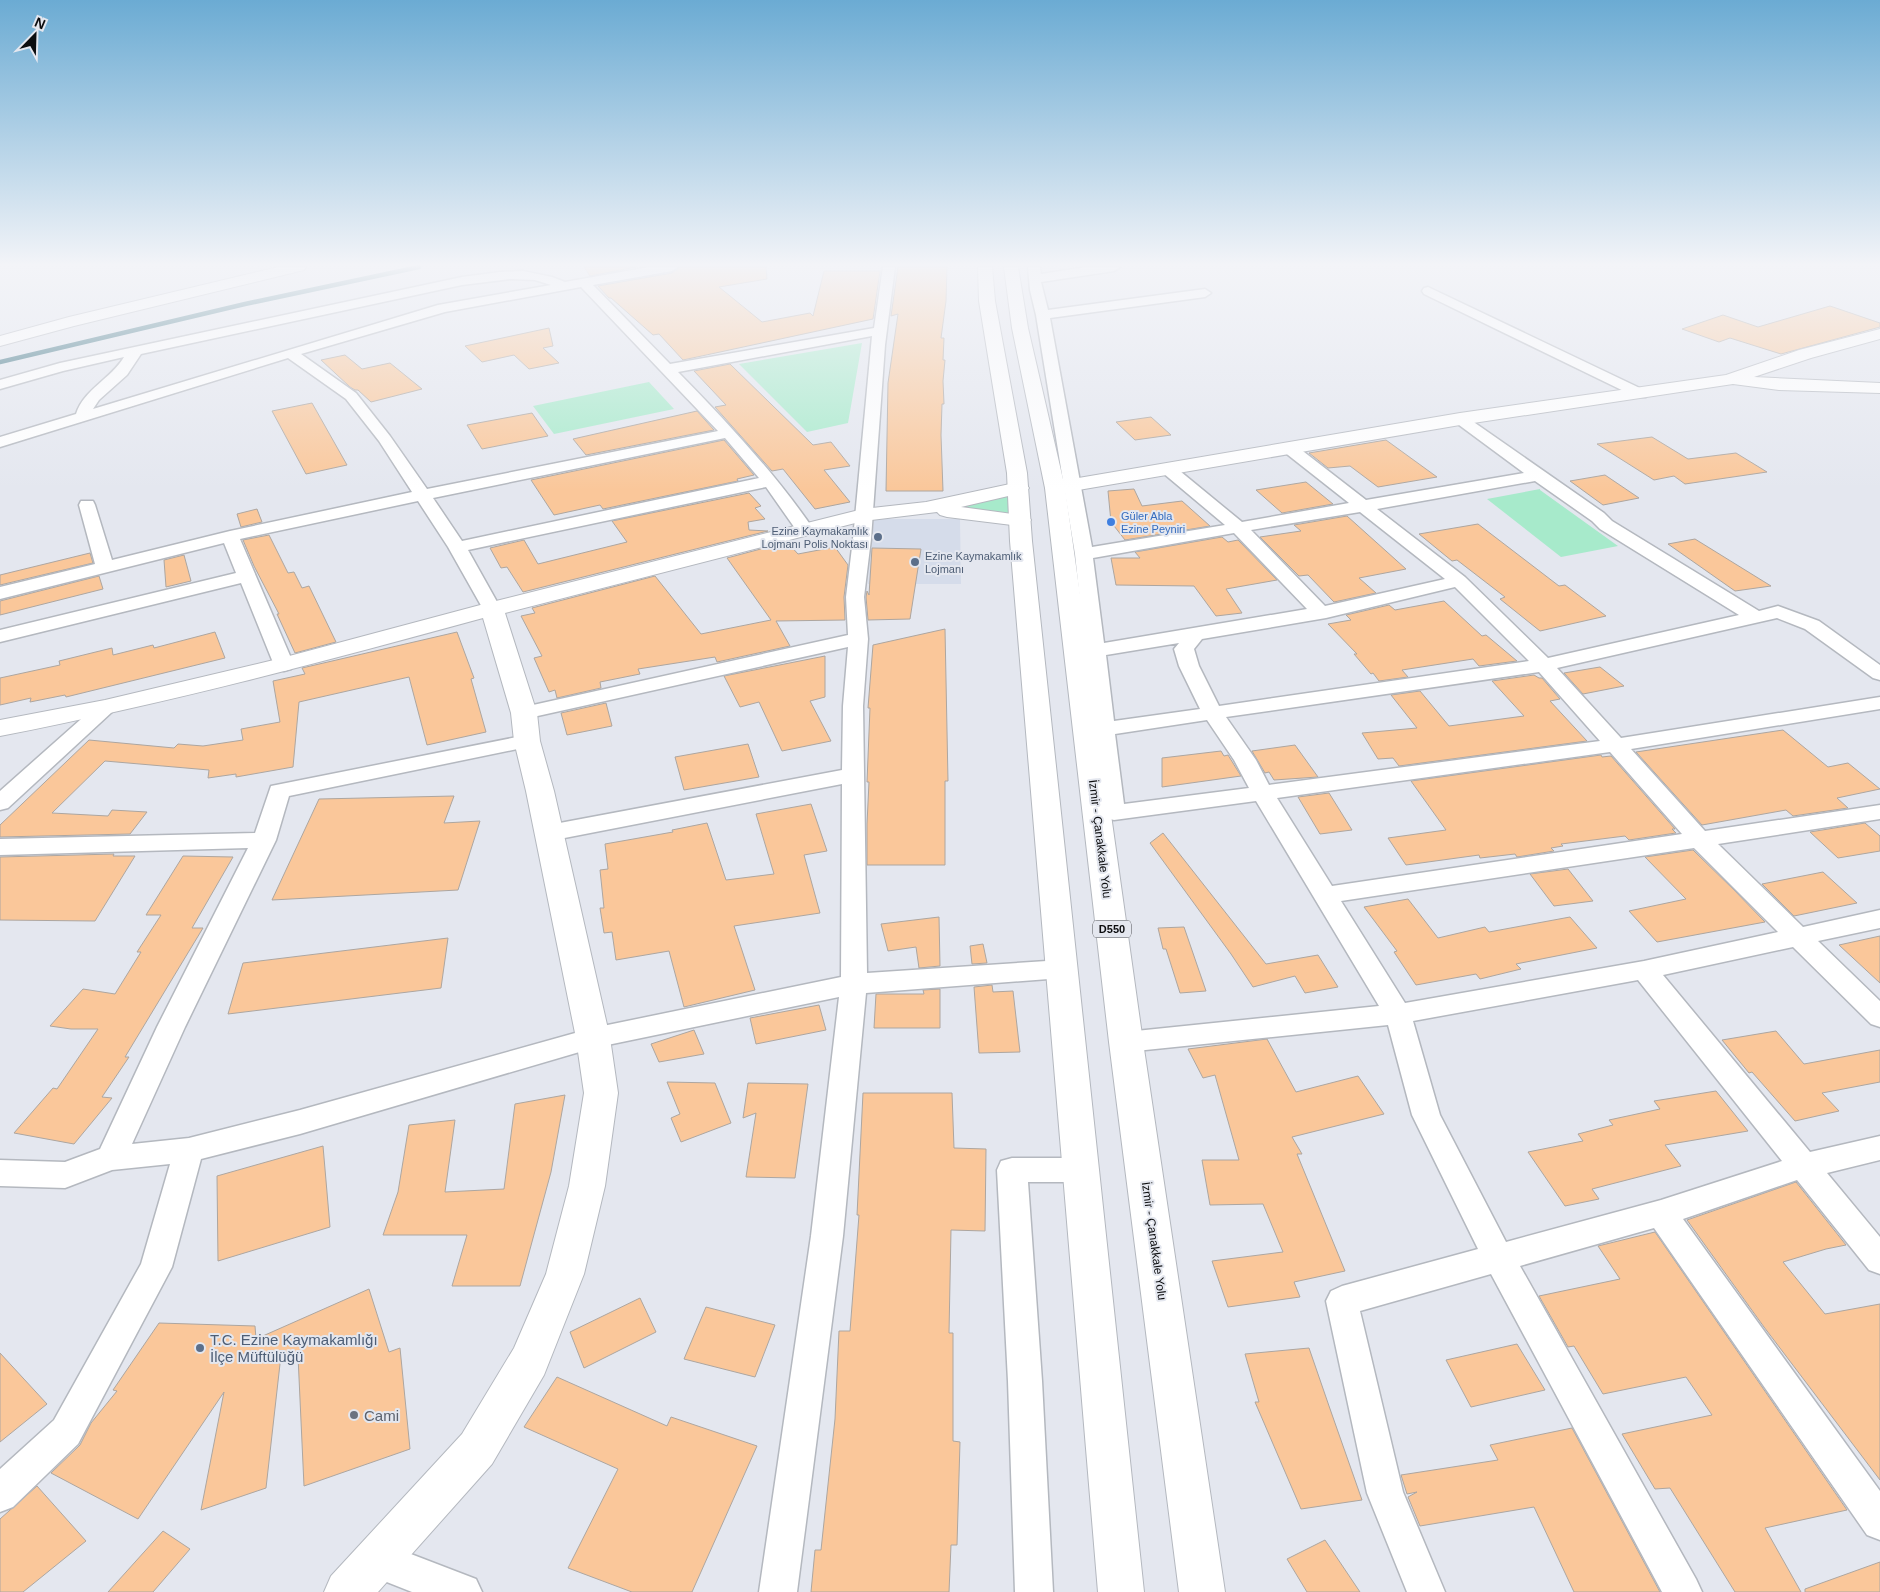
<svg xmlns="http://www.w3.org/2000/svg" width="1880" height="1592" font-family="Helvetica,sans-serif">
<rect width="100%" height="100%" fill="#e4e7ef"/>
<path fill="#d5dcea" d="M874,519H960L961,584H868Z"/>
<path fill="#a7eacb" d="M862,343L848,423L807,432L739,364Z
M649,382L674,409L554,434L533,406Z
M1019,488L1021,520L926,508Z
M1540,489V490L1618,546L1561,557L1487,499Z"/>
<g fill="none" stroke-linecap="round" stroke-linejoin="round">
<path stroke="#3c7282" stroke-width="4.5" d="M0,362L245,304L419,267"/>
</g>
<path fill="#fac79a" stroke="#ada6a0" d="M584,267H636L590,276Z
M680,267H766L767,279L719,287L762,322L810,313L813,316L824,271H880L873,319L683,360L659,334L653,335L611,298H609L598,286L672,273Z
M898,267H947L946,301L941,338H944L943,360H945L943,381L944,404H942L941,435L943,491H886L888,383L898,314L891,316Z
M1830,306L1880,323V327L1781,354L1730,338L1719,342L1682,329L1723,315L1758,327Z
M549,328L553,346L543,348L559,363L529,369L514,355L482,362L465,346Z
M345,355L362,369L390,363L422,389L371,402L358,390H355L350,387L321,360Z
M730,364L813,445L831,442L850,466L824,470L850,502L815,509L783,469L772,471L715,407L726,405L694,371Z
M312,403L347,465L306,474L272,411Z
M697,411L714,430L586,455L573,439Z
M532,413L548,436L482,449L467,425Z
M1151,417L1171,435L1135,440L1116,422Z
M1652,437L1688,459L1736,453L1767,472L1685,484L1674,476L1654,480L1597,444Z
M724,440L754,475L737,479L738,481L603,509L600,505L554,515L531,480Z
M1386,440L1437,477L1378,487L1350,466L1328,468L1309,453Z
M1605,475L1639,498L1603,505L1570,481Z
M1306,482L1333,504L1282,513L1256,490Z
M1134,489L1142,506L1182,501L1210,526L1125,540L1111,522L1108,491Z
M749,493L761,506L755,508L765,519L748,522L749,530L768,531L523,592L507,567L501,568L490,548L524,540L538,564L627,542L612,521Z
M257,509L262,522L241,527L237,514Z
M1347,516L1406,569L1359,578L1376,593L1334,602L1308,575L1299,576L1260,537L1301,531L1294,525Z
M1478,524L1559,586L1565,585L1606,616L1540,631L1500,599L1505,597L1457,560L1452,561L1419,534Z
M269,535L288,573L294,572L302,588L309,586L336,642L295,653L277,614H279L254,566L243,540Z
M1222,537L1228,542L1238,540L1277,580L1226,589L1242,613L1216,616L1194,586L1116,585L1111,558H1140L1135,552Z
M1695,539L1771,586L1735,591L1668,544Z
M787,542L798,554L835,547L848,565L844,597L845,620L776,621L790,646L717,662L715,657L638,669L640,674L600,682L601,688L557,698L555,690L549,692L534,658L542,656L521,616L535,613L532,608L655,576L701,634L771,620L727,558Z
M872,548L921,549L910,619L868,620L866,597L867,591L869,595Z
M90,553L93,563L0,585V575Z
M184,555L191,581L166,587L164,560Z
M99,576L103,589L0,615V601Z
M1444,601L1482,636L1486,635L1517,661L1479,666L1473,659L1402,670L1408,677L1379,681L1373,673L1371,674L1354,654H1357L1328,624L1351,620L1346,615L1389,605L1395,610Z
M945,629L948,781H945V865H867V824L869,782H867L870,708H868L873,645Z
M215,632L225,658L66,697L65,695L30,702L31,698L0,705V678L60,665L59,661L112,648L113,655L153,645L154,648Z
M457,632L474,678L471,679L486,732L427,745L409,677L299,702L293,767L236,777V774L208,778L209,770L105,761L52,813L108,816L112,810L147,812L130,834L0,837V825L89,740L174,748L178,744L203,746L243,740L241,729L280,722L273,681L305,674L302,668Z
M825,656V697L810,701L831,741L782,751L759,702L740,707L724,676Z
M1600,667L1624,686L1583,694L1564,673Z
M1534,675L1539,678H1542L1560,699L1550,701L1587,741L1399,766L1393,758L1378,759L1362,733L1417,728L1391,695L1420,691L1449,726L1524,716L1492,681Z
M606,703L612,726L567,735L561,713Z
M1783,730L1828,767L1848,763L1880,789L1837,798L1848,808L1793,816L1786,810L1702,825L1636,752Z
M748,744L759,777L684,790L675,757Z
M1295,745L1318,777L1274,780L1269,772L1265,773L1252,751Z
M1221,751L1224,756L1228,755L1241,776L1162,787V758Z
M1601,755L1602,757L1611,756L1675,829H1672L1676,833L1629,840L1625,836L1561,844L1563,846L1551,848L1554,851L1517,857L1515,854L1480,858L1479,855L1406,865L1388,838L1446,830L1411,781Z
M1329,793L1352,830L1320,834L1298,797Z
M454,796L444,823L480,821L458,890L272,900L319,799Z
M811,804L827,851L804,855L820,913L734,926L755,990L684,1007L669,951L616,960L612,932L604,933L600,908H604L600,870L608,869L605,844L673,832L672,830L707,823L726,880L774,874L756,814Z
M1865,823L1880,836V851L1838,858L1810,832Z
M1163,833L1266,964L1318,955L1338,987L1305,993L1295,976L1253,987L1231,954L1150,843Z
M1693,850L1734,890L1765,922L1657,942L1629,911L1686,899L1645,857Z
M114,854L113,856H135L95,921L0,920V857Z
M183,856L233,857L192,928H203L125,1057H129L102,1097L112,1098L74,1144L14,1133L53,1088L57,1089L98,1029H71L50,1026L83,989L115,994L141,952H137L161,915H146Z
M1568,869L1593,901L1554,906L1530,874Z
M1823,872L1857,903L1794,916L1762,884Z
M1408,899L1438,938L1485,927L1489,932L1570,917L1597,948L1516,964L1521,969L1480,979L1476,974L1416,985L1394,952L1397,951L1364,907Z
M939,917L940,966L919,968L916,947L888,951L881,924Z
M1184,927L1206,991L1180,993L1166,949H1163L1158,928Z
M1880,936V983L1839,945Z
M448,938L441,988L228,1014L243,963Z
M983,944L987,963L972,964L970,946Z
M992,985L993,992L1013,991L1020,1052L979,1053L974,987Z
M940,989V1028H874L876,994H924L923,990Z
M819,1005L826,1030L756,1044L750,1018Z
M694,1030L704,1054L659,1062L651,1044Z
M1776,1031L1804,1064L1880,1050V1082L1822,1093L1839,1111L1795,1121L1752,1072L1749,1073L1722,1040Z
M1267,1039L1296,1092L1358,1076L1384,1114L1292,1137L1302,1154H1297L1345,1271L1294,1282L1300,1297L1228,1307L1212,1261L1283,1252L1263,1204L1210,1205L1202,1160H1239L1215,1075L1203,1078L1188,1049Z
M667,1082L715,1083L731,1123L681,1142L671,1118L680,1114Z
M748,1083L808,1084L795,1178L746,1177L756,1113L743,1118Z
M1716,1091L1748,1131L1665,1145L1681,1166L1592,1189L1599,1199L1565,1206L1528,1152L1583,1141L1578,1134L1613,1125L1609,1120L1660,1109L1654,1101Z
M863,1093H952L954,1148L986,1149L985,1231L951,1230L949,1333H953V1441L960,1442L957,1545H951L949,1592H811L815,1550H821L835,1419L839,1331H850L859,1215H857Z
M565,1095L551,1172L520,1286H452L467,1235H383L398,1192L409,1125L455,1120L445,1192L504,1189L515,1104Z
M323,1146L330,1227L218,1261L217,1176Z
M1796,1182L1846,1245L1826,1249L1783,1262L1825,1314L1880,1304V1480L1764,1327L1687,1220Z
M1655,1232L1847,1510L1765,1528L1801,1592H1735L1670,1488L1655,1489L1622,1434L1712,1415L1686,1377L1603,1394L1574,1346L1568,1347L1539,1296L1620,1279L1598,1246Z
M369,1289L389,1352L400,1348L410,1449L304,1486L298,1356L281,1355L266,1488L201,1510L224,1392L138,1519L51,1473L80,1445L91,1423L117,1391L113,1390L159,1323L255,1326L256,1339Z
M640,1298L656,1332L584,1368L570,1332Z
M706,1307L775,1325L755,1377L684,1359Z
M1517,1344L1545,1390L1471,1407L1446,1360Z
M1309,1348L1329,1406L1362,1500L1301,1509L1255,1402H1259L1245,1354Z
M0,1353L47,1404L0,1442Z
M557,1377L667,1426L671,1417L757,1446L692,1592H632L568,1568L618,1469L524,1427Z
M1572,1428L1660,1592H1574L1534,1507L1420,1526L1408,1497L1417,1492L1407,1494L1401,1475L1498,1460L1490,1445Z
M37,1486L86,1541L23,1592H0V1519Z
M163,1531L190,1549L153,1592H108Z
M1325,1540L1360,1592H1307L1287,1559Z
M1880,1562V1592H1805V1589Z"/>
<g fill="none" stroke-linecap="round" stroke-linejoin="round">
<defs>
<path id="street" d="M649,267H678L672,271L593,285L670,364L874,328L883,267H895L885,345L871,539L864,597L868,639L863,706L867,973L1062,960L1071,962L1075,969L1071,976L1062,978L866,993L843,1236L797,1592H759L811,1236L839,997L593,1048L300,1134L201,1159L172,1267L78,1444L13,1507L0,1512V1469L54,1420L141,1264L170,1164L112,1170L65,1188L0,1186V1160L65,1162L100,1149L157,1027L248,848L0,855V839L255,833L271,786L527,735L535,736L538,741L535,746L527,747L289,796L276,840L185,1027L132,1144L189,1138L300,1110L593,1028L841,977L842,784L549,841L541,838L537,833L541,828L549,825L842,770L843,706L848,647L524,719L517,717L514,713L517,709L524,707L848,635L846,597L853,539L872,336L678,372C727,422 774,472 814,530L811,534L805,535L799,534L766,487L468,550L501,609L499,613L492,615L485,613L483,609L448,547L418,501L240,539L294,665L291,669L284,671L277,669L274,665L241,583L0,642V630L236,573L224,543L0,599V587L95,564L79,505L81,501H93L95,505L112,560L230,531L412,492L379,441L346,399L288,358L0,447V437L76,414C84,389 111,379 124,357L63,371L0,389V380L60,363L462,277L500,272L523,271L552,277L565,282ZM511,279L535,280L551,285L438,305L93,409L99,400L127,375L141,354L462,285ZM581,287L718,431L427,489L390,436L356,393L301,354L445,312ZM725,438L759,478L462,541L433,498Z
M1028,267H1040L1041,274L1087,267H1120L1114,271L1041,282L1048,310L1205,289L1211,293L1205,297L1050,318L1092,547L1225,525L1163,473L1161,470L1163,467H1175L1242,522L1349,503L1283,451L1281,448L1283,445H1295L1366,500L1524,473L1455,422L1452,419L1455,416H1465L1604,513L1612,521L1759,611L1778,606L1819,621L1880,665V680L1873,678L1805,629L1777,618L1557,668L1621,738L1880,697V709L1631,749L1705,831L1880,805V819L1718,844L1803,927L1880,910V928L1818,941L1880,1001V1027L1871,1024L1793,947L1663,975L1810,1152L1880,1136V1160L1827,1173L1880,1237V1274L1869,1270L1797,1180L1683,1219L1880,1491V1540L1867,1535L1654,1228L1520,1266L1696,1579L1702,1592H1662L1491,1274L1360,1311L1403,1492L1445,1592H1407L1367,1493L1326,1301L1331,1291L1342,1286L1478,1249L1412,1115L1388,1025L1126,1052L1116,1049L1112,1042L1116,1035L1126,1032L1379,1006L1256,801L1114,820L1106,818L1103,813L1075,554L1036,315L1030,290ZM1535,481L1592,521L1600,529L1739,615L1548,658L1465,577L1377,509ZM1360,512L1445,579L1325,606L1251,530ZM1234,533L1307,609L1104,643L1093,558ZM1455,587L1529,661L1219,706L1199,666L1194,649L1202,639L1326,618ZM1179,643L1174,649L1179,666L1200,709L1114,721L1106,655ZM1539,672L1600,741L1269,785L1256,760L1226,717ZM1207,720L1234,760L1249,788L1124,804L1115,734ZM1610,752L1682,834L1332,886L1277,798ZM1694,848L1778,932L1644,961L1405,1003L1341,901ZM1638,980L1782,1161L1661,1200L1506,1242L1440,1115L1413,1021Z
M1428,287L1646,391L1648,394L1646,397H1636L1424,294L1422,291L1424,288Z
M105,702L112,704L115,708L112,712L8,808L0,810V791L98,704Z
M1012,1158H1081L1092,1161L1096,1170L1092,1179L1081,1182H1028L1042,1381L1053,1592H1015L1008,1381L997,1170L1001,1161Z
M377,1541L476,1579L482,1592H412L364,1573L358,1560L364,1547Z"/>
<path id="secondary" d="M278,267H306L304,270L74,326L0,346V336L69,317Z
M1880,329V339L1811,358L1754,377L1880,383V393L1779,390L1733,384L1460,425L1055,494L1048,492L1045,488L1048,484L1055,482L1460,413L1726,375L1799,350Z
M1019,482L1026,484L1029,488L1026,492L961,507L1028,516L1031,520L1028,524L1021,526L947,517L940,515L937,512L863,521L505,613L537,713L540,741L554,791L610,1038L618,1093L605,1186L584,1274L544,1375L492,1464L378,1592H324L331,1576L462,1434L514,1348L546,1274L569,1186L584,1093L576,1038L526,791L514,741L511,713L483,618C323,662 163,704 0,736V720L105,700L278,659L484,604L863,509L926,502Z"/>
<path id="highway" d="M978,267H992L995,301L1027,473L1032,541L1144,1592H1098L1010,541L1007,473L979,301Z
M1004,267H1018L1028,328L1065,488L1143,1042L1225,1592H1179L1109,1042L1045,488L1012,328Z"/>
</defs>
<use href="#street" stroke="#b4b8bf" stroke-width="3"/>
<use href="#secondary" stroke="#b4b8bf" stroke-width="2"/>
<use href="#highway" stroke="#b4b8bf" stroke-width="2"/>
<use href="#street" fill="#fff" fill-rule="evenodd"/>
<use href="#secondary" fill="#fff" fill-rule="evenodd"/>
<use href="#highway" fill="#fff" fill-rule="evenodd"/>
</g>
<linearGradient id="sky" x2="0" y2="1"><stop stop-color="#6babd3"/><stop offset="0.54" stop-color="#f3f4f8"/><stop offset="1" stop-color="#f3f4f8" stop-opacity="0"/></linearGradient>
<rect width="1880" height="490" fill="url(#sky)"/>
<circle fill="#3f7fe0" stroke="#e4e7ef" stroke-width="2" cx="1111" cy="522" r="5"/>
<g fill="#5c6f8a" stroke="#e4e7ef" stroke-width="2">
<circle cx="878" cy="537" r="5"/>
<circle cx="915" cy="562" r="5"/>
<circle cx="200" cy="1348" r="5"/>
</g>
<circle fill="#6b7280" stroke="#e4e7ef" stroke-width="2" cx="354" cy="1415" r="5"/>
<g text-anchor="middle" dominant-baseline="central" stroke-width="4" stroke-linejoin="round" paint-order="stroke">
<g font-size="11" fill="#366cbe" stroke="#e4e7ef" text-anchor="start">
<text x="1121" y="516">Güler Abla<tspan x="1121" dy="13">Ezine Peyniri</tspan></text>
</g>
<g font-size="11" fill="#4e5e75" stroke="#e4e7ef" text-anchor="end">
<text x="868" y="531">Ezine Kaymakamlık<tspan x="868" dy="13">Lojmanı Polis Noktası</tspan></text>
<text x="925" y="556" text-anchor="start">Ezine Kaymakamlık<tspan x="925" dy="13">Lojmanı</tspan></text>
</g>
<rect fill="#e4e7ef" stroke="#4d4e52" stroke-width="1" x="1093" y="920.5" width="38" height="17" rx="4"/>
<g font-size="11" font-weight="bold" fill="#0c0d0f">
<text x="1112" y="929">D550</text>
</g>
<g font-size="12" fill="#0c0d0f" stroke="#e4e7ef">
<text transform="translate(1100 839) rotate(83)">İzmir - Çanakkale Yolu</text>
<text transform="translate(1154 1241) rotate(82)">İzmir - Çanakkale Yolu</text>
</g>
<g font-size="15" fill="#4e5e75" stroke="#e4e7ef" text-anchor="start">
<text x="210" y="1339">T.C. Ezine Kaymakamlığı<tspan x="210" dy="17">İlçe Müftülüğü</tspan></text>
</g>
<g font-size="15" fill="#5b616d" stroke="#e4e7ef" text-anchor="start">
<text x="364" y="1415">Cami</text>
</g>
</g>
<g transform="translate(35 35) rotate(23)" stroke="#e4e7ef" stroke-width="4" paint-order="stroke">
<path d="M0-4L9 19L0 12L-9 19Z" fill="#0c0d0f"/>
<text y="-8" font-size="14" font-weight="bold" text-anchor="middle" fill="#0c0d0f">N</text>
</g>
</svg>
